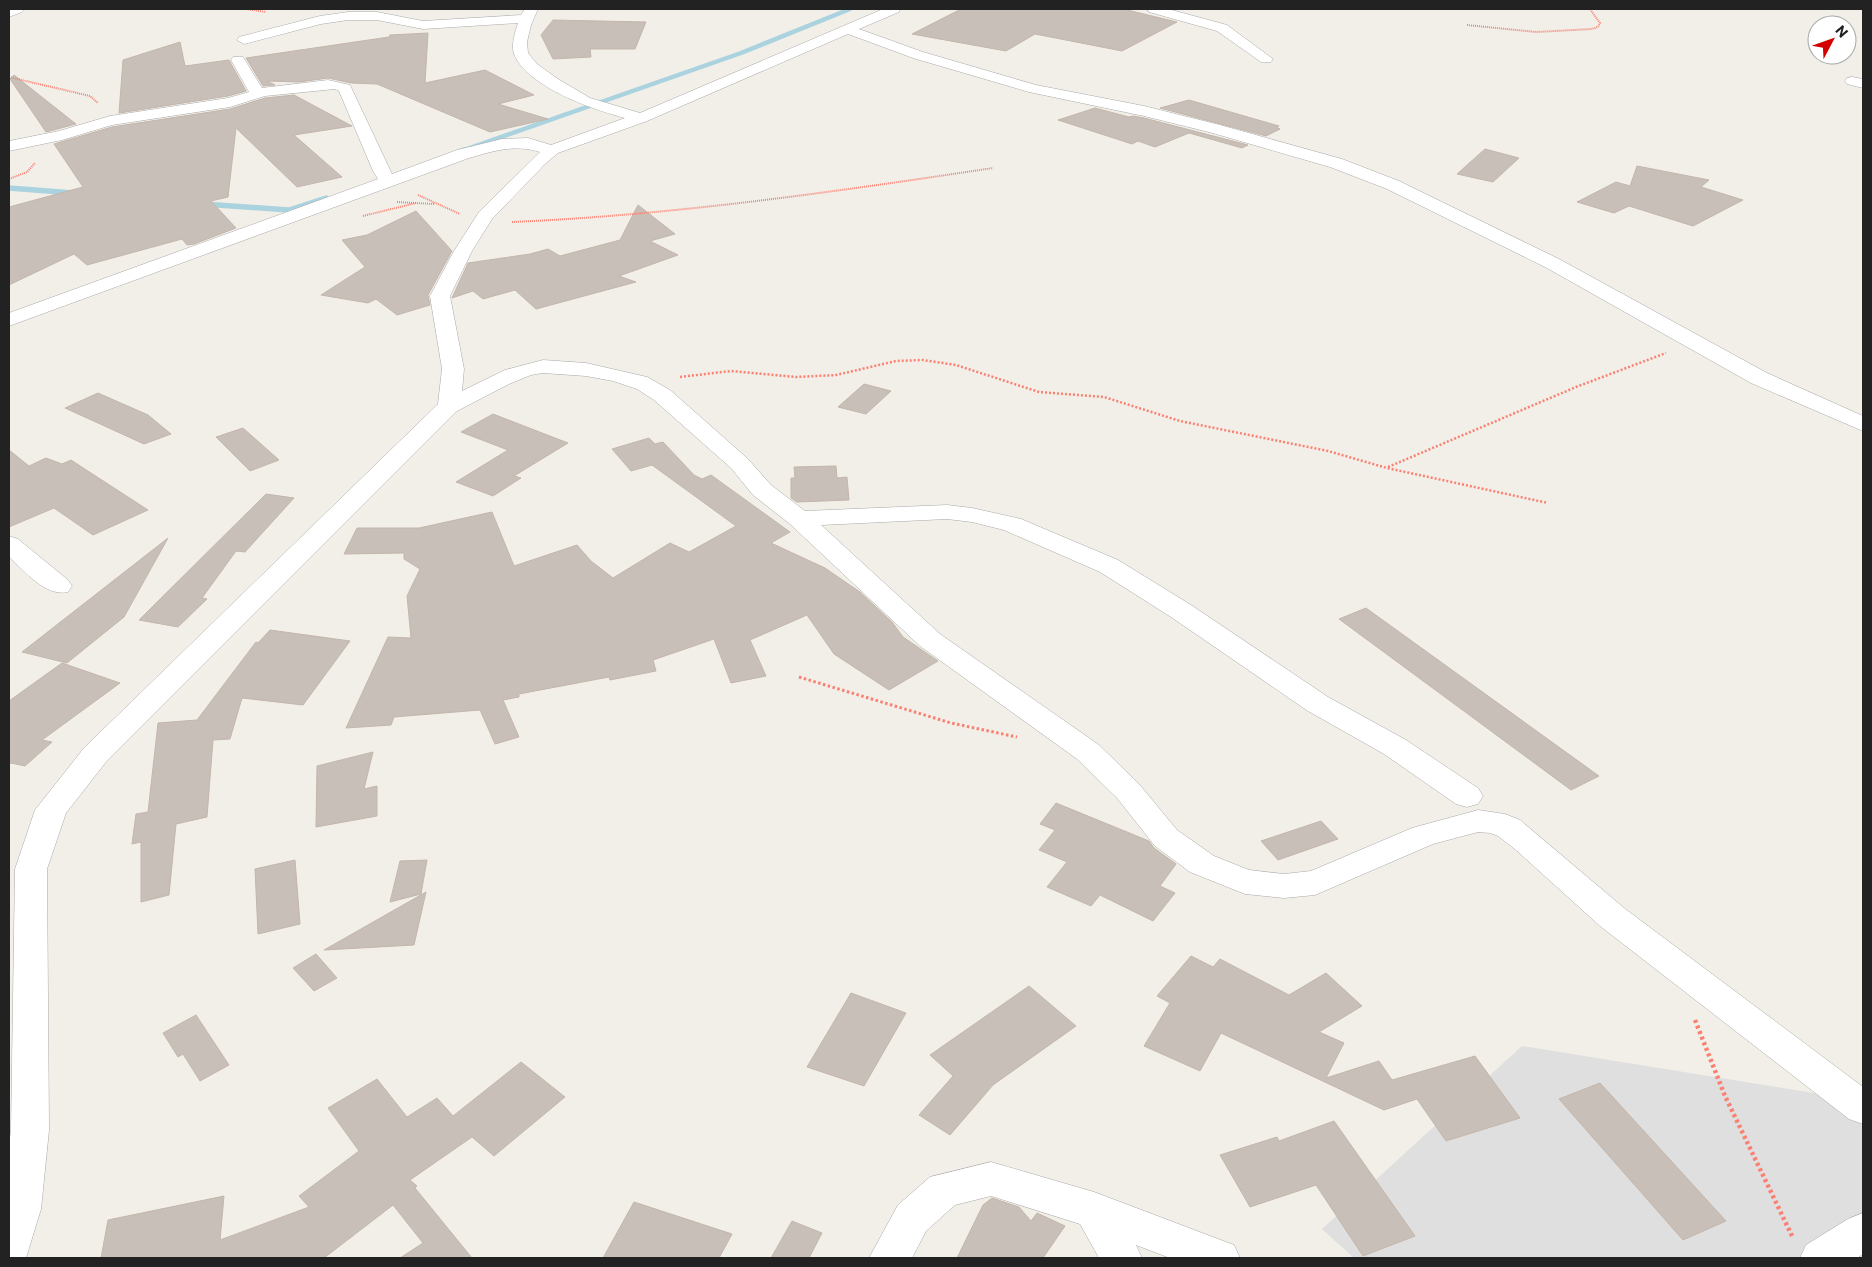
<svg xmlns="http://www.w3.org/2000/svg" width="1872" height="1267" font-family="Commissioner,sans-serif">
<rect width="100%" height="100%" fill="#f2efe9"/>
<path fill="#e0dfdf" d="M1522,1046L1863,1101V1258H1354L1322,1229Z"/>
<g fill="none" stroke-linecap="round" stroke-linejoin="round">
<path stroke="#aad3df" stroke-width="4.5" d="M461,151L741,53L850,9"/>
<path stroke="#aad3df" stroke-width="5.5" d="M461,151L464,150
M9,188L73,193
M203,204L289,210L326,198"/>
</g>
<path fill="#c7bfb8" stroke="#c4b6ab" d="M961,9H1123L1177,22L1122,51L1035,34L1006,51L912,34Z
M553,20L646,22L635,49H590L591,57L553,59L541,35Z
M428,33L425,83L485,70L534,95L498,104L548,119L490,132L377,84L351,83L328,78L299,82L267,81L275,85L263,86L246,58L389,37L390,35Z
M180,42L185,66L229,60L246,91L228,96L119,113L123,60Z
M14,75L76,124L46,132L10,79Z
M294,95L352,126L294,135L342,177L297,187L236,128L228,197L211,201L236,228L194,244L187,245L182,239L87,265L74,254L9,285V207L83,187L54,144L112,127L230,109L265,98Z
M1189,100L1279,126L1276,127L1280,129L1266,136L1160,108Z
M1095,108L1129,117L1133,116L1144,118L1248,145L1242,148L1189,133L1155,147L1138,141L1132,144L1058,120Z
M1485,149L1519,158L1493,182L1457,174Z
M1637,166L1709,180L1701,187L1743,200L1693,226L1629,206L1614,213L1577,202L1616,182L1630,186Z
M638,205L675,234L650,241L678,255L619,276L636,282L536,309L515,290L483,299L473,291L452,298L468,263L530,254L548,249L560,256L620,240Z
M416,211L452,251L428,295L430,305L397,315L376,299L368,303L321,295L365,267L342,240L367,235Z
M864,384L891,391L866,414L838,407Z
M98,393L148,415L171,434L144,444L65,408Z
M493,414L568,443L514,476L521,478L493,496L456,482L508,450L461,432Z
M243,428L279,460L250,471L216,437Z
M649,438L655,444L663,442L694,475L702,479L711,475L790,532L771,543L825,568L860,592L892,622L903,637L938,661L889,690L834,654L807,615L750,640L766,676L731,683L714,639L653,660L656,671L610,680L609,677L519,694V697L503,700L519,737L495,744L480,710L394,717L391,725L346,728L388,637L411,638L407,596L420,569L404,559V553L344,554L357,528H419L492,512L514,566L577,545L591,561L613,578L670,543L689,552L736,526L652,465L631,471L612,449Z
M9,450L29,466L46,458L62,464L71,460L148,510L93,535L54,508L9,527Z
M836,466L837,478L847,477L849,500L797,502L791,498V478H795L794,467Z
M266,494L294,498L245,552L236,551L202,598L207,599L178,627L139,620Z
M168,538L124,617L67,663L22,652Z
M1366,608L1599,776L1571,790L1339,619Z
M270,630L350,641L303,705L242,698L230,739L213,740L207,817L176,824L169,895L141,902V842L132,844L136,814L148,812L158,723L197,720L256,642L258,643Z
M62,663L120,683L42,740L52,742L25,766L11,763L9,764V701Z
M373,752L364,789L377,786V816L316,827L317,766Z
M1056,803L1149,841L1154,848L1176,864L1160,886L1175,893L1153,921L1100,895L1091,906L1047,887L1067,862L1039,850L1055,830L1040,824Z
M1321,821L1338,839L1278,860L1261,841Z
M295,860L300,924L258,934L255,869Z
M427,860L421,894L390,902L400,861Z
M426,892L414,945L324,950Z
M316,954L337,978L314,991L293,968Z
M1191,956L1213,967L1220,959L1289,995L1326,973L1362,1006L1319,1032L1344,1043L1326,1078L1379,1061L1392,1080L1475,1056L1520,1118L1446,1141L1417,1099L1384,1110L1221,1033L1200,1071L1144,1046L1170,1003L1157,996Z
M1029,986L1076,1026L993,1085L950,1135L919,1115L953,1076L930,1055Z
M851,993L906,1013L864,1086L807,1067Z
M196,1015L229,1065L200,1081L183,1054L178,1057L163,1033Z
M521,1062L565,1097L494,1156L472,1137L410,1180L417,1186L415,1188L472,1258H400L423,1243L393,1205L324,1258H101L108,1220L224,1196L220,1240L309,1207L299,1196L359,1151L328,1108L377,1079L407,1117L437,1098L453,1116Z
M1600,1083L1726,1221L1683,1240L1559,1099Z
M1334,1121L1415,1236L1363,1256L1316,1185L1250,1207L1220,1155L1277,1137L1279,1141Z
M992,1198L1019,1207L1031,1221L1037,1213L1065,1226L1043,1258H957L983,1205Z
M634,1202L732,1234L719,1258H603Z
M792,1221L822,1233L809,1258H771Z"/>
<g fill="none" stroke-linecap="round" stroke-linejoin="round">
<defs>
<path id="minor" d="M9,9H24L22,12L9,17Z
M525,9H538L531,25L527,42L528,53L537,64L558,79L590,98L640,113L883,9H900L899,12L859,29L923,52L1036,85L1144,106L1220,125L1342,159L1399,181L1559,259L1767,373L1863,416V431L1751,383L1545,267L1387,189L1330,167L1209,132L1144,116L1029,92L913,58L848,34L647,121L558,153L545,164L492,219L472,251L450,296L464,369L462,391L505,370L543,360L586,363L647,377L670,390L747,458L771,485L805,511L947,505L972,508L1021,519L1118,560L1191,605L1328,697L1406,740L1478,788L1483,796L1478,804L1467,807L1456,804L1384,754L1308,711L1171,617L1100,572L1004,530L972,522L947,519L821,525L940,634L1099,745L1139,784L1177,830L1214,856L1249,870L1284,874L1311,871L1412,828L1478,810L1505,814L1520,820L1624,908L1863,1087V1124L1849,1119L1600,926L1516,850L1498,836L1490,833L1478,832L1433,844L1315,895L1284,898L1245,894L1190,872L1155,846L1117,798L1077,759L920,646L790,524L753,495L731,468L654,400L637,389L613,381L586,376L543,373L531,375L509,384L457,411L106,762L66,813L47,869L49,1130L41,1209L26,1258H9V1145L11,1130L15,869L35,810L84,748L438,404L442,369L430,296L454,251L479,212L540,152C515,144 493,151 469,158L9,326V313L378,179L373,171L339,91L335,89L265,96L230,107L112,125L62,140L9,151V141L59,131L110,116L228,98L249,92L231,60L233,57H243L262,88L328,80L350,85L392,174L457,150L502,139L528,138L551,145L625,118C594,110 527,87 514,54C511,45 515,32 518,23L423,29L377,20H348L321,24L244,44L237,40L239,37L320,16L348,12H377L423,21L521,15Z
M1147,9H1168L1227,25L1273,59L1271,62H1261L1217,31L1149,12Z
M1852,77L1863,79V88L1847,84L1845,81L1847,78Z
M9,536L18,539L68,580L72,586L68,592C45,597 25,571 9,557Z
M991,1162L1094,1192L1234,1245L1240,1258H1170L1136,1245L1142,1258H1099L1080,1224L991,1196L955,1205L926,1231L912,1258H869L898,1205L930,1177Z
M1863,1213V1254L1857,1258H1800L1806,1245L1848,1219Z"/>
</defs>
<use href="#minor" stroke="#a9a9a9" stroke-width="1"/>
<path stroke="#fa8072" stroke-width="2" stroke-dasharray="1 1" stroke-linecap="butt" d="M246,9L266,12
M1467,25L1536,32L1592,29L1598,27L1600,23L1590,9
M9,77L90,96L98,103
M9,179L27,172L35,163
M418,195L460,214
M397,202L434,204
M363,216L416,203
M512,222C674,215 833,192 993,168"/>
<path stroke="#fa8072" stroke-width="2.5" stroke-dasharray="2 2" stroke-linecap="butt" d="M680,377L731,371L796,377L836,375L896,361L923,360L956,365L1039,392L1104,397L1180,421L1328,451L1387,468L1548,503
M1388,467L1576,387L1666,353"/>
<path stroke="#fa8072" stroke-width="3" stroke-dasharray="2.5 2.5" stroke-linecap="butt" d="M799,677L951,723L1017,737"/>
<path stroke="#fa8072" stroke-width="4.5" stroke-dasharray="3 3" stroke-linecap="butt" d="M1695,1020L1725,1096L1793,1238"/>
<use href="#minor" fill="#fff" fill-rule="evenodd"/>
</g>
<rect width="1872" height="1267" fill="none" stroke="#222222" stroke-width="20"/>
<g transform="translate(1832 40) rotate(49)"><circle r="24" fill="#ffffff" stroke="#a7a7a7"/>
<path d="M0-4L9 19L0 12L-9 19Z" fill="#d40000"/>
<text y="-8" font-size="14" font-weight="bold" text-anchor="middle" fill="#222222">N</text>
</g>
</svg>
